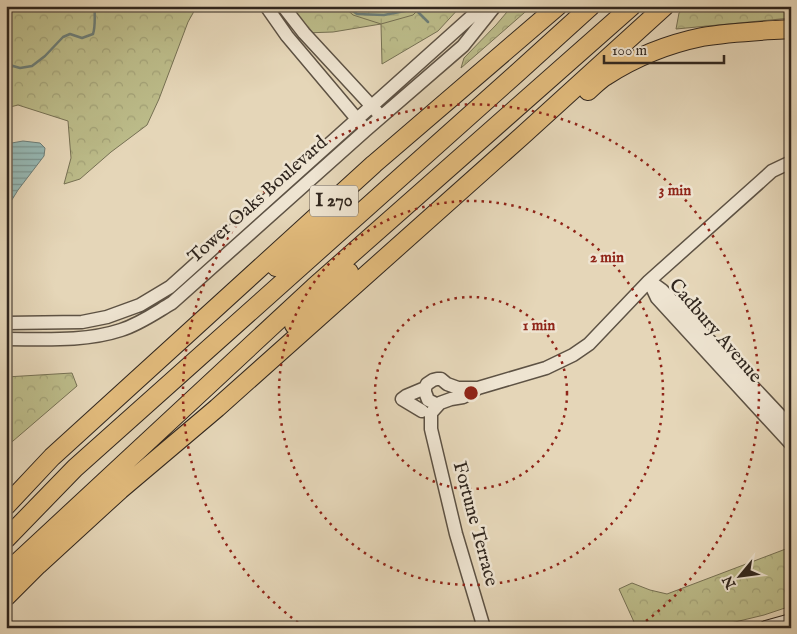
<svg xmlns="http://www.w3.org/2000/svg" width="797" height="634" font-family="'IM FELL English',serif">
<defs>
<pattern id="forest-crowns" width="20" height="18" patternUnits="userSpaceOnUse" patternTransform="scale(1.25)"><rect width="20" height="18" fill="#bcbc8a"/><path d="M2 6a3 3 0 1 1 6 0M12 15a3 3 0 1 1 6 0" fill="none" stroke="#a2a177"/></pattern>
<pattern id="wetland-marsh" width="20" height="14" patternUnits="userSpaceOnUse" patternTransform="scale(1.25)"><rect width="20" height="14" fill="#bcbc8a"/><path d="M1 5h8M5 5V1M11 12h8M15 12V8" fill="none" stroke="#a2a177"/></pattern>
<pattern id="water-rules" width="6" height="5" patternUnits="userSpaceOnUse" patternTransform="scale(1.25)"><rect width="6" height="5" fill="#96b8b4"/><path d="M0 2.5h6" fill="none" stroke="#7b9592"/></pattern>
</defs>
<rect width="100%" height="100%" fill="#e5d6b8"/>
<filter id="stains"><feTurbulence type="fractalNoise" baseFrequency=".004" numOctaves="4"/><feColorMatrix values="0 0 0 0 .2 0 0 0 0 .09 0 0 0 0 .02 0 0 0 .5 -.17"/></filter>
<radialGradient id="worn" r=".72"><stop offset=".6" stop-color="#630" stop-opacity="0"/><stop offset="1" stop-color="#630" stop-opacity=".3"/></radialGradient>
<path fill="url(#forest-crowns)" stroke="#767154" d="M6,6H197L188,22L159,99L147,125L111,152L80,179L64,184L71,158L68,121L18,105L6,108Z
M283,6H461L438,31L382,64L381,24L333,32L304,33Z
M512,6H532L461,68L464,58L496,25Z
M687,6H791V18L676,29L679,13Z
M72,373L77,386L6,447V377Z
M791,547V606L764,615L710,628H620L634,622L619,589L632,583L650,590L667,594Z"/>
<path fill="url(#wetland-marsh)" stroke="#767154" d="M343,6H422L413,15L381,24L353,15Z"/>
<path fill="url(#water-rules)" stroke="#6d7e78" d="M23,141L40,143L45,148L44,156L18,190L10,203L6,216V144Z"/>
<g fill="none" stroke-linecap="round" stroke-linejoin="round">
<path stroke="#6d7e78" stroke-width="2.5" d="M118,6L123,7L125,6
M346,6L357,14L384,15L415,9L428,22
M6,64L20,68L32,66L45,56L63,37L70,34L82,38L93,34C96,25 94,16 95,6
M6,83L8,81L7,75L12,66"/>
<defs>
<path id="tertiary" d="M266,6L287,36L362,125
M283,6L304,33L378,113
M649,281L657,298L791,444
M651,282L662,290L791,427
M6,323L82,322L107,317L140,305L170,287L472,16L480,6
M6,339C44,339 85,342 121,330C140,324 155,313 172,303L366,130L463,46L495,6
M478,388H458L447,384L441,379H437L433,380L427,384L425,388V392L428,400L436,404L440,403L451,399L463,397L478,388L546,368L573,355L589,344L649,281L761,181L772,171L791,162
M440,403L431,413V429L456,534L484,628
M422,411L402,399L406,396L425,388"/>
<path id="secondary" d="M766,628L791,621"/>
<path id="motorway" d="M588,91C594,86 599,80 606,76C634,58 668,44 702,37C731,32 761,31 791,29
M276,267L337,221
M294,325L349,272
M6,506L52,457L374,164L558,6
M6,539L75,468L516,74L591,6
M6,573L314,287L632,6
M6,597L38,565L120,490L217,408L522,136L665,6"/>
</defs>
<use href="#tertiary" stroke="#5d5244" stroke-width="15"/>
<use href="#secondary" stroke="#30261e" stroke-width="16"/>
<use href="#motorway" stroke="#30261e" stroke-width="20"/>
<use href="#tertiary" stroke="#eee4d1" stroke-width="12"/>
<use href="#secondary" stroke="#eee4d1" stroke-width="14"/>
<use href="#motorway" stroke="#e2bb7c" stroke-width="18"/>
</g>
<g fill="none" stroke="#8f2418" stroke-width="2.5" stroke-dasharray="2.5 5">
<circle cx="471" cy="393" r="96"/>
<circle cx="471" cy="393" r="192"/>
<path d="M304 627A288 288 0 1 1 638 627"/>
</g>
<g text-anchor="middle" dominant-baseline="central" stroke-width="5" stroke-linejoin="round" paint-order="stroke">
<rect fill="#eee4d1" stroke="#695f54" stroke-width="1" x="310" y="185.5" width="48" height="31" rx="4"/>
<g font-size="18" font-weight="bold" fill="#30261e">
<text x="334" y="201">I 270</text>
</g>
<g font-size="19" fill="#30261e" stroke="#eee4d1">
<text transform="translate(258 200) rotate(-42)">Tower Oaks Boulevard</text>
<text transform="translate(715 331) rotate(49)">Cadbury Avenue</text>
<text transform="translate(475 524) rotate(75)">Fortune Terrace</text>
</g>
</g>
<circle cx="471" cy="393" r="8" fill="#8f2418" stroke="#eee4d1" stroke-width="2.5"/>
<g font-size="15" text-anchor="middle" font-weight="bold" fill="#8f2418" stroke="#eee4d1" stroke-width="5" stroke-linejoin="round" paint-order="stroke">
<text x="675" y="195">3 min</text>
<text x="607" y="262">2 min</text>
<text x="539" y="330">1 min</text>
</g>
<rect width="797" height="634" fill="none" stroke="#e5d6b8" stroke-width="25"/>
<rect x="8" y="8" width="782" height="619" fill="none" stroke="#30261e" stroke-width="2.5"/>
<rect x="12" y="12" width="772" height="609" fill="none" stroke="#30261e"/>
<g transform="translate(740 576) rotate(241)" stroke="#eee4d1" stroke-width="4" paint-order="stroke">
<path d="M0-4L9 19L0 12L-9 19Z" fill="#30261e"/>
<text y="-8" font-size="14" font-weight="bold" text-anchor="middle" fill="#30261e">N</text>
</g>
<path d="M604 55v8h120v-8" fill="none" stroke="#30261e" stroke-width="2.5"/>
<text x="612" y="55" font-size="15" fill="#30261e" stroke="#eee4d1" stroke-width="4" paint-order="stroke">100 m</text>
<rect width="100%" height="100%" filter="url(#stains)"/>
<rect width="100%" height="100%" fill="url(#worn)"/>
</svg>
